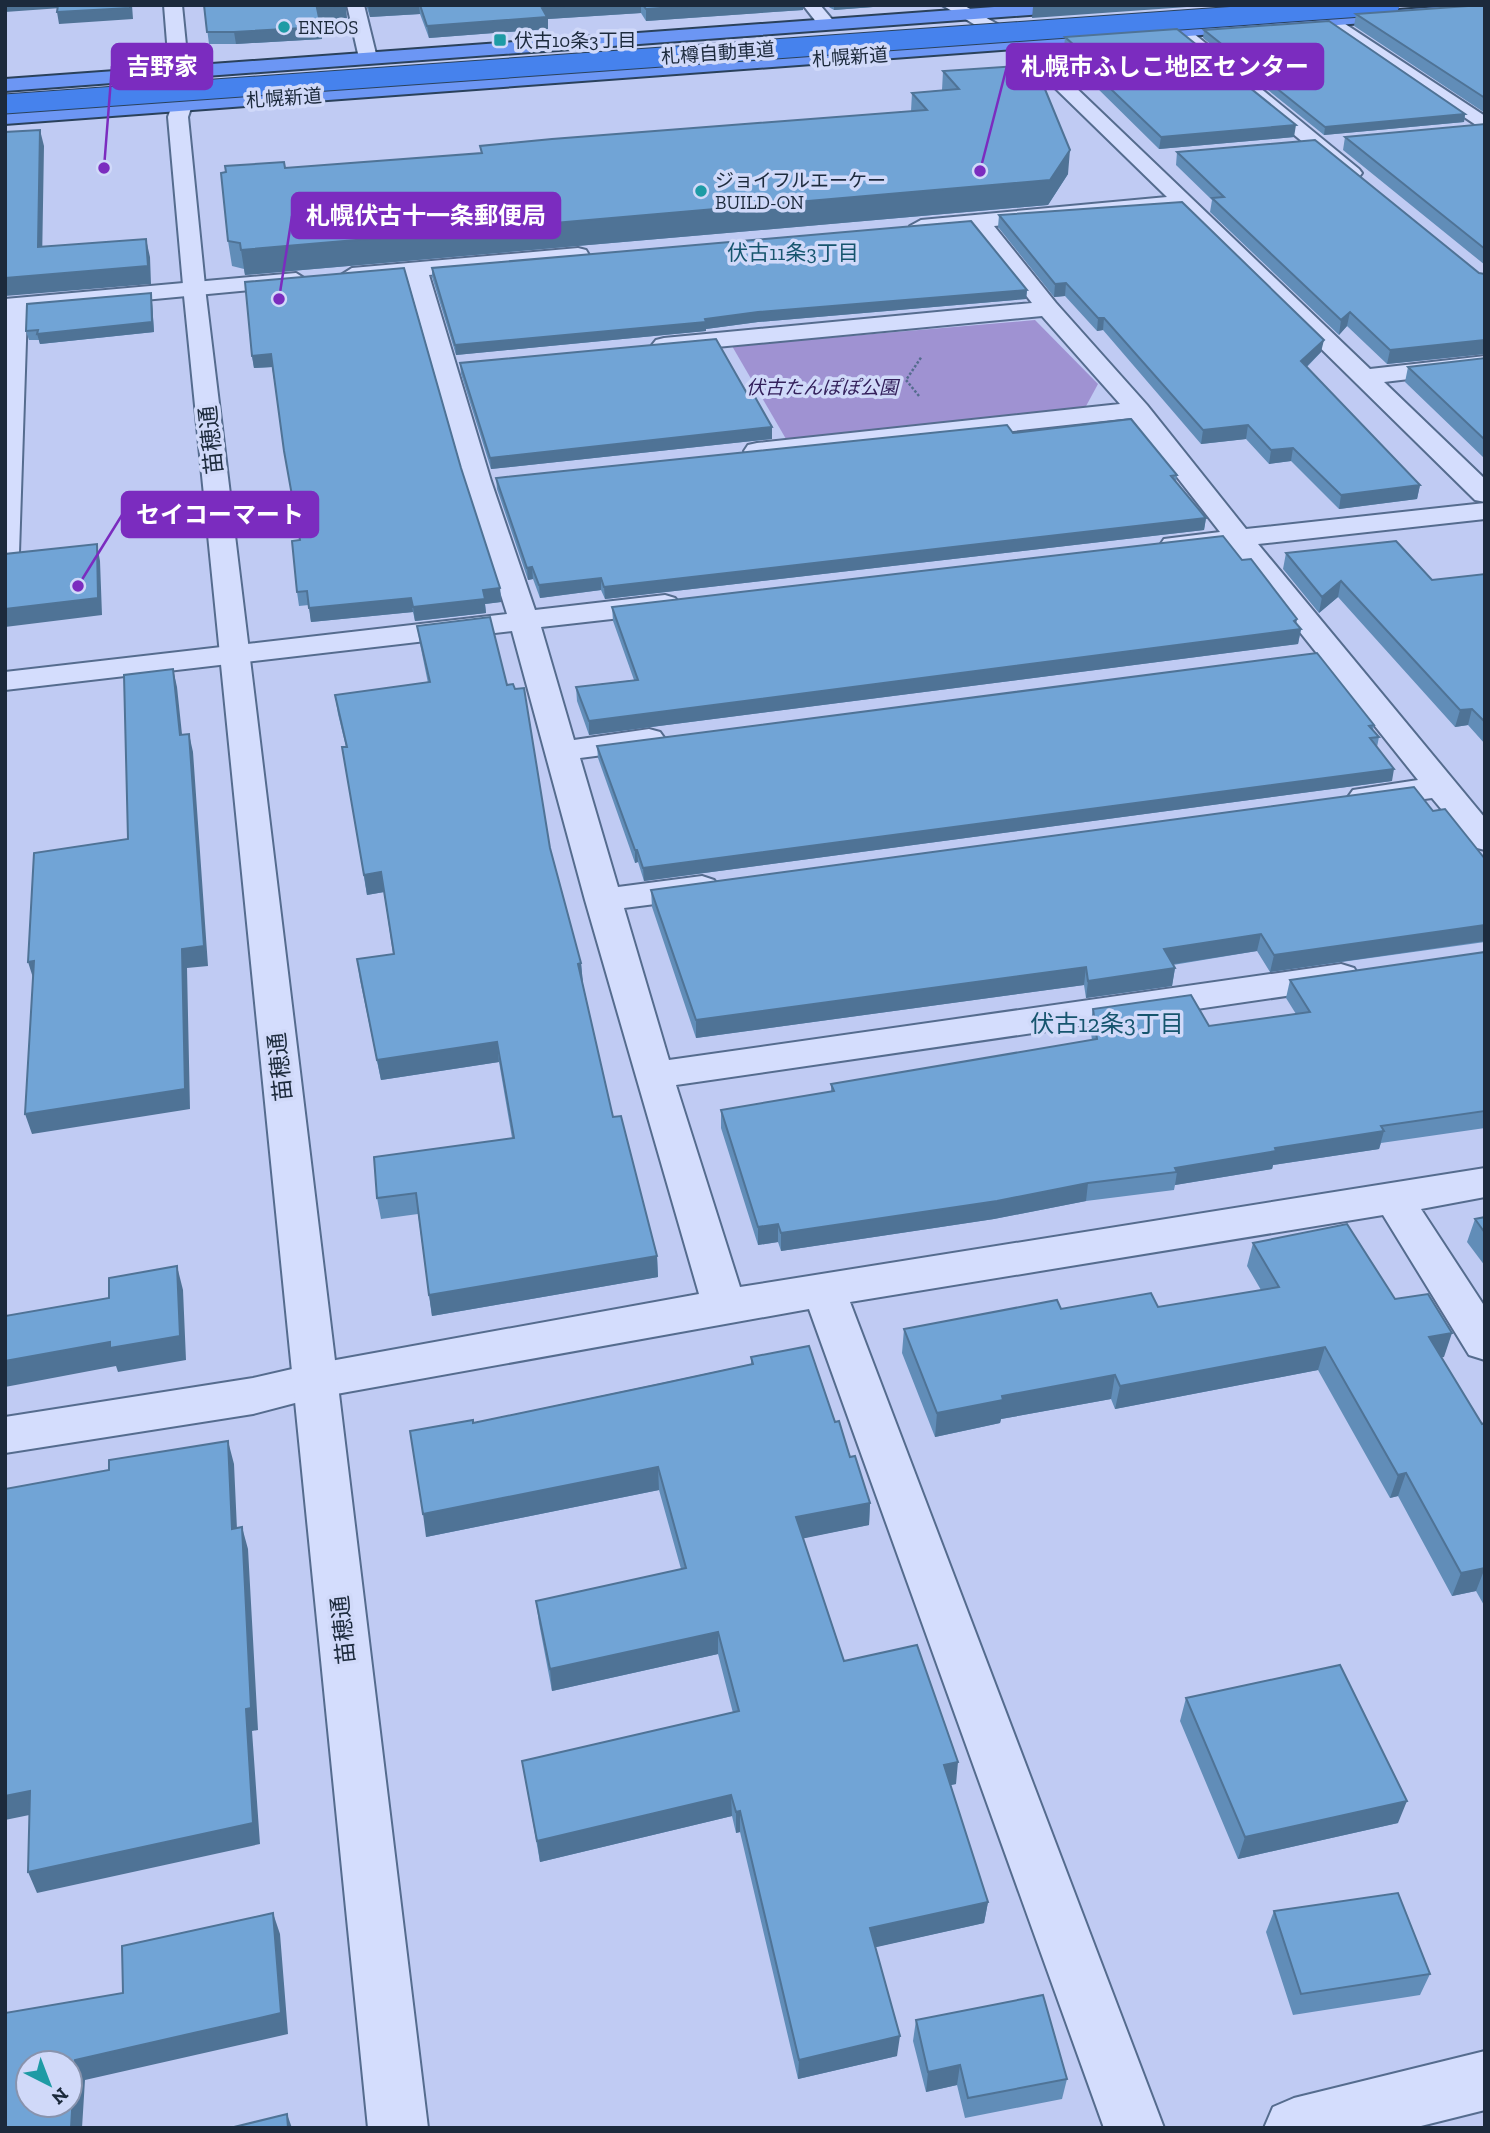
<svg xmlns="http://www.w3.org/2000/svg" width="1490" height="2133" font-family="'Zilla Slab','Noto Sans JP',serif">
<rect width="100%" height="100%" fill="#c0cbf3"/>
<path fill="#9f92d2" d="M1035,320L1098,384L1085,408L786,439L732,346Z"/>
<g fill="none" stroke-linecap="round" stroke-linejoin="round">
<defs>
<path id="minor" d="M347,5H364L377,58L374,62H362L359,58Z
M803,5H820L836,24L833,28H821Z
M942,5H963L1026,40L1370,369L1485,356V370L1384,382L1485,479V502L1475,500L1178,208L994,226L1056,303L1147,405L1246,529L1485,503V519L1258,544L1485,818V850L1473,847L1432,798L1365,807L1353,804L1348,797L1353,790L1418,780L1232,547L1174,553L1164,551L1160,545L1164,539L1220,532L1131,418L757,459L748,457L744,451L748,445L757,443L1120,404L1042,316L664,352L656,350L652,345L656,340L664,338L1032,303L973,228L921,232L910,226L921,220L1167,197L1014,48Z
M1333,16L1485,116V131L1327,25L1324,21Z
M1181,27L1187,28L1359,169L1362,173L1359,177H1345L1175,36L1172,32Z
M578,248L586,250L589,255L586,260L429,275L491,481L535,610L665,595L675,598L680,604L675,610L665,613L541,627L574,740L649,729L660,732L665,739L660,746L649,749L580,758L618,887L702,876L714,880L719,887L714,894L702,898L624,908L669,1060L1341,964L1354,968L1359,976L1354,984L1341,988L676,1085L740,1287L1485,1168V1197L1421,1209L1485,1307V1360L1469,1355L1383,1215L850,1302L1164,2128H1104L809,1309L314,1398L253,1414L5,1453V1417L253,1378L314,1364L699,1294L585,900L512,631L5,690V672L507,614L465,481L407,277L352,282L341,275L352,268Z
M296,273L307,280L304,285L27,311L19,553L15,559L5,561V299Z
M1485,2051V2110L1413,2128H1264L1273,2107L1294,2098Z"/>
<path id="tertiary" d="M164,5H182L192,105L188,117L206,296L428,2128H368L184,296L168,117L172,105Z"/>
<path id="trunk" d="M1022,5H1104L1096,10L5,91V79Z
M1466,5H1485V14L5,124V112Z"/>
</defs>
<use href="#minor" stroke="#556c8e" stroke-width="4"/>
<use href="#tertiary" stroke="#556c8e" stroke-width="4"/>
<use href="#trunk" stroke="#2a415b" stroke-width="4"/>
<path stroke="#556c8e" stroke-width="2.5" stroke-dasharray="2.5 2" stroke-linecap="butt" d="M919,396L906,380L922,356"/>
<use href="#minor" fill="#d4ddfd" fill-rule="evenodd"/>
<use href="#tertiary" fill="#d4ddfd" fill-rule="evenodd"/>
<use href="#trunk" fill="#6c96f4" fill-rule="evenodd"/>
<defs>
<path id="motorway-bridge" d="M5,104L1390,5"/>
</defs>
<use href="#motorway-bridge" stroke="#2a415b" stroke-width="21" stroke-linecap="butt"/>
<use href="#motorway-bridge" stroke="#4682ed" stroke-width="19"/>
</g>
<path fill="#618db8" d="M204,5L347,18L319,20L322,39L236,44H209Z
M366,5H803V10L646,21L641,13L548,19V29L429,38L420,14L370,17Z
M825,5H899L834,10Z
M1401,5H1434L1402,7Z
M1485,5V113L1354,26L1356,14Z
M1204,30L1465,114L1464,122L1324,135L1203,38Z
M1065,37L1294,137L1159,149L1092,83L1093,74L1064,48Z
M943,71L1068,174L1048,205L245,275L244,269L232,266L228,241L285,168L481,153L480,146L911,111L912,93L942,90Z
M1485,124V265L1343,150L1345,137Z
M1177,152L1479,273L1485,274V354L1387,364L1347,326L1339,335L1210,212L1212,200L1176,165Z
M999,215L1321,352L1307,367L1420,485L1417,499L1339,509L1291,461L1269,464L1246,439L1201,444L1103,330L1097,331L1065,296L1054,297L998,227Z
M432,268L1027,290L1026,299L758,322L706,329V331L456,355L432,277Z
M151,293L152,302L154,332L40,344L39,340H29L26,331Z
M252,356L461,468L500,588L501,602L485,604L486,613L415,621L413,612L311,622L309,605L299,606L297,592L300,540L272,367L254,368Z
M1485,358V458H1484L1405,382L1408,367Z
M460,363L772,439L491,469L461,374Z
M1013,433L1177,475L1176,482L1206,518L1204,530L605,599L601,590L540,598L533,579L528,580L497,489L496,478Z
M1286,553L1432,580L1485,574V744L1468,725L1455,727L1338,597L1319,613L1283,569Z
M612,607L1296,624L1301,629L1298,644L589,735L577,701L576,687L634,680L613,621Z
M417,626L507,685L581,963L583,984L613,1117L657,1256L658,1277L432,1316L418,1214L381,1219L377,1198L512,1138L499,1062L381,1080L360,980L357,959L393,954L384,892L367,895L342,747H346L338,714L335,695L428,683L420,644Z
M1374,725L1373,730L1379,737L1377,747L1392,781L644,881L638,862L635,863L598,758L597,746Z
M1433,811L1485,859V942L1270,972L1257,951L1173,965L1175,968L1172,986L1086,998L1084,985L696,1038L652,907L651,890Z
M1485,952V1128L1381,1143L1379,1149L1273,1165L1272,1169L1175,1185L1174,1190L1086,1201L994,1219L781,1251L778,1242L758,1245L721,1128V1110L831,1092V1084L1092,1040L1090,1027L1093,1009L1209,1026L1296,1014L1286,998L1290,980Z
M1485,1217V1266L1467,1242L1475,1219Z
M1253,1243L1395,1299L1444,1357H1441L1482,1424L1485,1423V1607L1476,1591L1452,1596L1398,1496L1390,1498L1318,1370L1115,1409L1111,1399L1001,1419L1000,1423L935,1437L902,1353L904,1329L1061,1309L1158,1307L1261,1290L1247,1266Z
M751,1357L835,1422L870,1503L869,1525L803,1538L844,1661L956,1784L950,1785L988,1902L984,1923L875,1947L897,2056L798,2079L740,1832L736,1833L732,1816L540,1862L522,1761L733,1713L718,1654L552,1691L539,1623L536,1601L681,1569L659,1490L426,1537L473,1423L751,1364Z
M1186,1698L1398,1823L1238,1859L1180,1721Z
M1274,1911L1430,1974L1420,1995L1293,2015L1266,1932Z
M916,2020L1067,2079L1062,2099L965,2118L957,2085L926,2092L913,2041Z"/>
<path fill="#4f7396" d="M5,5H61V8L5,12Z
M132,5L133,19L59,24L57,12Z
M368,5H419L420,14L370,17Z
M577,5H641V13L548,19V29L429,38L427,26L542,8Z
M703,5H803V10L646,21V9Z
M834,5H899L834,10Z
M1050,5H1215L1032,18L1033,7Z
M346,6L347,18L318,20L317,8Z
M321,27L322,39L236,44L234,32Z
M1465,114L1464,122L1324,135L1325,127Z
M1296,125L1294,137L1159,149L1161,137Z
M40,130L44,146L42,264L38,247Z
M1070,150L1068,174L1048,205L245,275L241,250Z
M146,239L150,257L151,284L5,296V278Z
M1066,283L1065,296L1054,297L1055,284Z
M1027,290L1026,299L758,322L706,329V331L456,355L455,345L758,312Z
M151,293L152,302L154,332L40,344L37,334Z
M1350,312L1347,326L1339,335L1341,320Z
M1098,318H1104L1103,330L1097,331Z
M1324,340L1321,352L1299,374L1301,361Z
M1485,340V354L1387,364L1390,350Z
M271,354L273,367L254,368L252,356Z
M1248,425L1246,439L1201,444L1203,430Z
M772,427V439L491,469L490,458Z
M1293,448L1291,461L1269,464L1271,450Z
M1420,485L1417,499L1339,509L1341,495Z
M1206,518L1204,530L605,599L604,587Z
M97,544L100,561L102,615L5,627V609Z
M532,567L533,579L528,580L527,568Z
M601,578V590L540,598L539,585Z
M1341,581L1338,597L1319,613L1322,597Z
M500,588L501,602L485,604L486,613L415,621L413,607L483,590Z
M411,598L413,612L311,622L309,608Z
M1297,619L1295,630L1301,629L1298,644L589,735V721L1294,621Z
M173,669L177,687L184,753L180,735Z
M1472,709L1468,725L1455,727L1460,710Z
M189,734L193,752L208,966L187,968L190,1109L32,1134L25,1114L182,949Z
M1394,769L1392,781L644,881L643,868Z
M635,850H637L638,862L635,863Z
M381,872L384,892L367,895L364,875Z
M1485,925V941L1270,972L1274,955Z
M1261,934L1257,951L1161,966L1164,949Z
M34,961V981L28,962Z
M581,963L583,984L578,964Z
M1086,967L1084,985L696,1038V1020Z
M1175,968L1172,986L1086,998L1088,981Z
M497,1042L499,1062L381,1080L377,1060Z
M1384,1131L1379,1149L1273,1165L1272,1169L1175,1185L1177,1172L1175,1168L1275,1148Z
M1088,1183L1086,1201L994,1219L781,1251V1233Z
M778,1224V1242L758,1245V1227Z
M657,1256L658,1277L432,1316L429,1295Z
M177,1266L183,1290L186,1360L118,1372L116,1366L5,1387V1361Z
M1452,1333L1444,1357L1421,1361L1429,1337Z
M1325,1347L1318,1370L1115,1409L1120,1386Z
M1115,1375L1111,1399L1001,1419L1000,1423L935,1437L937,1413L1002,1396Z
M228,1441L234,1464L238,1551L232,1529Z
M658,1467L659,1490L426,1537L423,1514Z
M1406,1473L1398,1496L1390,1498L1398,1475Z
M870,1503L869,1525L796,1540V1517Z
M242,1527L248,1549L258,1730L252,1731L260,1844L37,1893L28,1872L246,1709Z
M1485,1568L1476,1591L1452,1596L1461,1573Z
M718,1632V1654L552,1691L550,1669Z
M958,1762L956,1784L941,1787L944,1765Z
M30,1791L39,1813L5,1820V1796Z
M731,1795L732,1816L540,1862L537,1841Z
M1407,1801L1398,1823L1238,1859L1245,1837Z
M740,1811V1832L736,1833V1812Z
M988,1902L984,1923L868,1949L870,1928Z
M273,1913L280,1934L288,2034L85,2080L82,2128H71L75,2060Z
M900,2036L897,2056L798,2079L799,2060Z
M960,2065L957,2085L926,2092L928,2072Z
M287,2114L292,2128H288Z"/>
<path fill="#71a4d6" stroke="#4f7396" stroke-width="2" fill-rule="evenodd" d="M58,5H130V8L57,12Z
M204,5H346V6L317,8L321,27L234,32H207Z
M420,5H577L542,8L547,17L427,26Z
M643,5H703L646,9Z
M1485,5V98L1356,14L1482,5Z
M1329,21L1465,114L1325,127L1204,30Z
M1177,29L1296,125L1161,137L1093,72L1103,71L1065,37Z
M1035,65L1070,150L1050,180L241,250L240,243L228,241L221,173L226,172L225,166L284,162L285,168L482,153L480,146L552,139L927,110L912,93L959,89L943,71Z
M1485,124V249L1345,137Z
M40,130L38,247L146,239L148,266L5,278V132Z
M1315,140L1479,273L1485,274V340L1390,350L1350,312L1341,320L1212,198L1224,197L1177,152Z
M1182,202L1324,340L1301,361L1420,485L1341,495L1293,448L1271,450L1248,425L1203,430L1104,318H1098L1066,283L1055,284L999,215Z
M971,221L1027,290L758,312L705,319L706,322L455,345L432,268Z
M404,268L461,468L500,588L483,590L485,599L413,607L411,598L309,608L307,591L297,592L292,541L300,540L284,451L271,354L252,356L245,282Z
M151,293L152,322L37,334L38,330L26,331L27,304Z
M716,339L749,397H755L772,427L490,458L460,363Z
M1485,358V440L1408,367Z
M1131,419L1177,475L1171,476L1206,518L604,587L601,578L539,585L532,567L527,568L496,478L1007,425L1013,433Z
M1223,536L1242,560L1251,559L1297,619L1294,621L1301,629L589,721L576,687L638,680L612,607Z
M1396,541L1432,580L1485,574V722L1472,709L1460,710L1341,581L1322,597L1286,553Z
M97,544L98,598L5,609V554Z
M490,617L507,685L513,684L515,689L524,688L550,848L581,963L578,964L613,1117L621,1116L657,1256L429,1295L416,1193L377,1198L374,1157L514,1138L497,1042L377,1060L357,959L394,954L381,872L364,875L342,747H347L335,695L430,682L417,626Z
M1317,653L1374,725L1369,726L1379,737L1370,738L1394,769L643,868L637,850H635L597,746Z
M173,669L180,735L189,734L204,946L182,949L185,1089L25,1114L34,961L28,962L34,853L128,839L124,675Z
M1414,787L1433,811L1445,809L1485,859V925L1274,955L1261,934L1164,949L1175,968L1088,981L1086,967L696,1020L651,890Z
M1485,952V1111L1381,1126L1384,1131L1275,1148L1276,1151L1175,1168L1177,1172L1088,1183L997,1201L781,1233L778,1224L758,1227L721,1110L834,1091L831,1084L1097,1039L1093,1009L1191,995L1209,1026L1310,1012L1290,980Z
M1485,1217V1233L1475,1219Z
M1347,1224L1395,1299L1428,1294L1452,1333L1429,1337L1482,1424L1485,1423V1568L1461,1573L1406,1473L1398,1475L1325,1347L1120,1386L1115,1375L1002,1396L1003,1400L937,1413L904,1329L1057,1300L1061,1309L1151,1293L1158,1307L1279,1287L1253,1243Z
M177,1266L180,1336L110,1348V1342L5,1361V1316L109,1298V1278Z
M809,1346L835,1422L839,1421L850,1457L855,1456L870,1503L796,1517L844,1661L917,1645L958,1762L944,1765L988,1902L870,1928L900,2036L799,2060L740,1811L736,1812L731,1795L537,1841L522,1761L739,1711L718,1632L550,1669L536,1601L686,1568L658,1467L423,1514L410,1431L473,1420V1423L660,1384L753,1364L751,1357Z
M228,1441L232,1529L242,1527L251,1708L246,1709L253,1823L28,1872L30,1791L5,1796V1489L109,1470V1460Z
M1340,1665L1407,1801L1245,1837L1186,1698Z
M1398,1893L1430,1974L1301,1994L1274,1911Z
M273,1913L281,2013L75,2060L71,2128H5V2013L123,1993L122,1946ZM28,2063H70V2105H28Z
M1043,1995L1067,2079L968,2098L960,2065L928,2072L916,2020Z
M287,2114L288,2128H230Z"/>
<g fill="#1e9ba5" stroke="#d0d9f9" stroke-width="2.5">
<circle cx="284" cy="27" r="7"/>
<rect x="493" y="33" width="14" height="14" rx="3.5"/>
<circle cx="701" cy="191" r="7"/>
</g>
<g text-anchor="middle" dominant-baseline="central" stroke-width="7" stroke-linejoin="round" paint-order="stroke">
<g font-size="19" fill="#1c2a3c" stroke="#d0d9f9" text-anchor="start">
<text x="298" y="27">ENEOS</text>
<text x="514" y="40">伏古10条3丁目</text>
<text x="715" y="180">ジョイフルエーケー<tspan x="715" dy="22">BUILD-ON</tspan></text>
</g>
<g font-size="19" fill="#1c2a3c" stroke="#d0d9f9">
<text transform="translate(718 53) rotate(-4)">札樽自動車道</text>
<text transform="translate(850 57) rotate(-4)">札幌新道</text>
<text transform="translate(284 98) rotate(-4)">札幌新道</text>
</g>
<g font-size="19" font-style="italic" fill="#33205b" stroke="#d0d9f9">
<text x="822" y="387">伏古たんぽぽ公園</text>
</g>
<g font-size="21" fill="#16556e" stroke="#d0d9f9">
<text x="793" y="252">伏古11条3丁目</text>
</g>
<g font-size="23" fill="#1c2a3c" stroke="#d0d9f9">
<text transform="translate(211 440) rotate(-96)">苗穂通</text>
<text transform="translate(280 1067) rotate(-96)">苗穂通</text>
<text transform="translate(343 1630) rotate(-96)">苗穂通</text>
</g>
<g font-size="24" fill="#16556e" stroke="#d0d9f9">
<text x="1107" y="1023">伏古12条3丁目</text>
</g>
</g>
<path fill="none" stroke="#7b2cbf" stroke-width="2.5" d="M104 168L112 66M980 171L1007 66M279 299L292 216M78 586L122 515"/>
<g fill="#7b2cbf" stroke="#d0d9f9" stroke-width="2.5">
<circle cx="104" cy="168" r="7"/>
<circle cx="980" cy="171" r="7"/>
<circle cx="279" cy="299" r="7"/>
<circle cx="78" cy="586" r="7"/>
</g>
<g fill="#7b2cbf" stroke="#7b2cbf" stroke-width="2.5">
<rect x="112" y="44" width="100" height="45" rx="7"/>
<rect x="1007" y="44" width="316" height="45" rx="7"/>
<rect x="292" y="193" width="268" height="45" rx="7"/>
<rect x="122" y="492" width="196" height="45" rx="7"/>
</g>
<g font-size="24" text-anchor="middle" font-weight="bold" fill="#fff">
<text x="162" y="75">吉野家</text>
<text x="1165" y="75">札幌市ふしこ地区センター</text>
<text x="426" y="224">札幌伏古十一条郵便局</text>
<text x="220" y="523">セイコーマート</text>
</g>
<rect width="1490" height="2133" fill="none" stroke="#1c2a3c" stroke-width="14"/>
<g transform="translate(49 2084) rotate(138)"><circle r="33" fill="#d0d9f9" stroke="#8893ad" stroke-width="2"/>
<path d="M0-5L12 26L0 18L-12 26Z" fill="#1e9ba5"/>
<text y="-10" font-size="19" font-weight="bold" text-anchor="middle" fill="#1c2a3c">N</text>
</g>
</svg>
